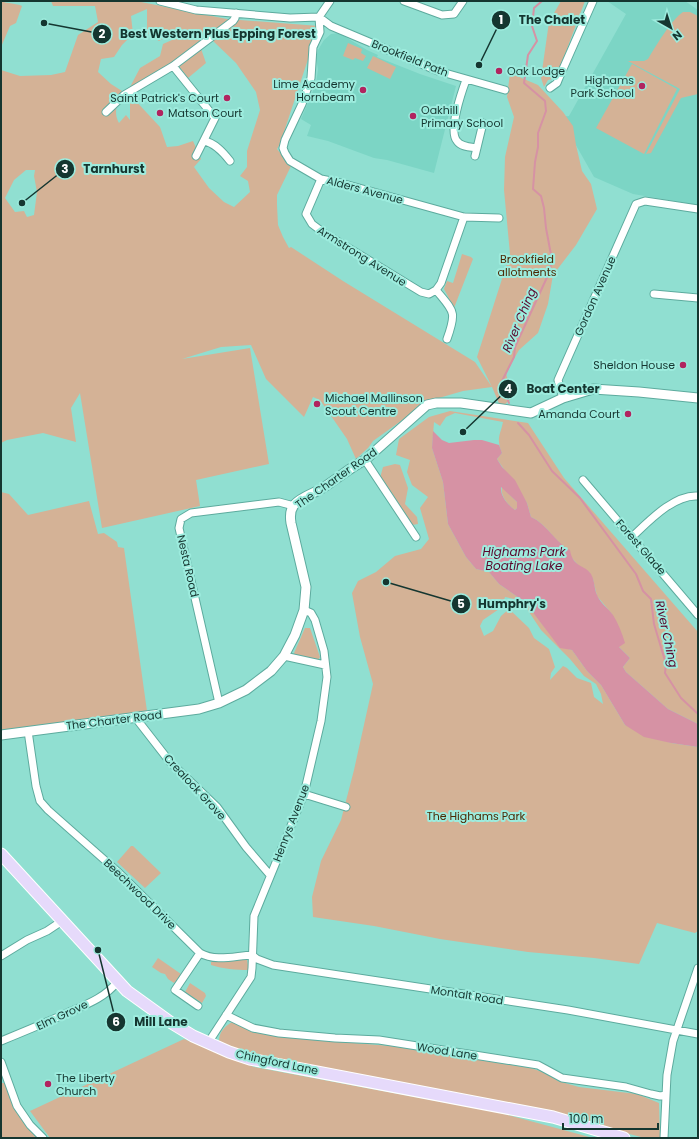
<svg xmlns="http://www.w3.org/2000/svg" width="699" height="1139" font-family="Poppins,sans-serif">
<rect width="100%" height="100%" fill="#90dfd1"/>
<path fill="#7cd5c5" d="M607,1H685L698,10V205L633,194L594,177L560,117L569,116L626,14Z
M339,33L367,50L378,55L377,57L420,74L456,86L434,173L387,160L374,158L328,141L307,136L311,125L301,119L316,84L318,69L316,58L318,50L324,40L331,34Z"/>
<path fill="#d4b296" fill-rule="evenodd" d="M1,1C8,4 16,3 22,6L16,23L10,26L1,47Z
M51,1H136L227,19L319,26L280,144L277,149L291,166L277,195V205L278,225L283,237L289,248L291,247L343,281L475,362L492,387L463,391L425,402L408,416L373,441L368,448L356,459L347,439L320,400L313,397L304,417L266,379L251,345L221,347L182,359L250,348L269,464L196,480L200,506L102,528L80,393L71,408L76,442L43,433L7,440L1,443V70L20,76L51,75L65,72L78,35L98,22L95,6H53ZM147,9V33L159,41L169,35H176L172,40L163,44L160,56L140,68L130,87H141L178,65L188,78L206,63L199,43L212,40L236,63L256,92L260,110L247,151V167L240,176L248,181L250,192L234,207L224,202L209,188L194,167L201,159L193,141L178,146L167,147L160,127L133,98L130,104V120L126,115L119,123C113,112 117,104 123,94L122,91L111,84L98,72L101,59L114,57L122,45L133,34L131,16ZM26,170H35L34,176L37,192L34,215L27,217L24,211L15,212L5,198L14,180Z
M561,1H585L556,78L548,80L544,87L541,78L549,22Z
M683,12H690L698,16V94L681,98L651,153L646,154L680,89L628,61H644L648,59C656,46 671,20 683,12Z
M348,43L362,49L361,53L366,56L363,61L355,58L353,60L343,56Z
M373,56L396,67L390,79L367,68Z
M632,64L677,89L644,154L596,128Z
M510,73L538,85L563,112L573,126L576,145L582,171L591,184L597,209L576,245L553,275L548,304L538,333L519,350L506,373L512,398L501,408L492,387L477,357L510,254L504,190L505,157L514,117L507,97Z
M462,254L471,257L473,259L454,308L444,289L447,281L453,283Z
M450,411L528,423L564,478L698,632V724L668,709L626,672L623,667L630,658L619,647L612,614L597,596L593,579L589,572L579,566L571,557L569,550C555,542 547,524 531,517L527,503L497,459L502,453C496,438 500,436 503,422L455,413L446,417L440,426L434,422L432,448L443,482L448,524L466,557L476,569L489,572L499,584L525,602L560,647L572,650L587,671L601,685L625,725L671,743L698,747V931L695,933L657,923L639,964L594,958L528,952L440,939L374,926L313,917L312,897L321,861L341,820L354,770L373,684L360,637L352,593L358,581L376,572L395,556L421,549L429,539L420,508L428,497L412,485L407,472L410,460L396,455L399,439L429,417ZM505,597L519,600L523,603L541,630L570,659L584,676L596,684L601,694L603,704L594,697L591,683L577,678L567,668L563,666L550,680L551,673L555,667L549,649L534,638L529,628L509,609L501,616L493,631L484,636L480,626L483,620L502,607Z
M395,464L400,465L408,488L405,504L417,517L418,524L412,525L380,478L383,467Z
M502,487L517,502V508L515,510C508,505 500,496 502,487Z
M1,492L9,494L28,515L89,501L98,534L104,533L117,542L118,547L124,548L147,711L1,730Z
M305,628H310L320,657L318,660L294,655V653Z
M131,846H133L161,873L145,888L117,862Z
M158,958L181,974L175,982L174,983L168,979L165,974L161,973L152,967Z
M244,958L247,960L249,970C236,970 223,969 211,965V962H224Z
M190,983L205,993L206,996L202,1003L185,992Z
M232,1022L252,1032L290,1038L391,1046L531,1068L545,1073L558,1081L579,1087L637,1094L659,1103L660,1138H645L594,1125L251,1056L219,1042C219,1032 224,1027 232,1022Z
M184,1039L254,1067L501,1113L593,1138H50L30,1111Z
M1,1083H5L10,1091L25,1124L37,1138H1Z"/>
<path fill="#d692a4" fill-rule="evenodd" d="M433,431L442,440L449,443L474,440H482L499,445L502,453L497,459L502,467L515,480L527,503L531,517C547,524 555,542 570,550C573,568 584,564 591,574C595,581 594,588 597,595C600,603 608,608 613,615C618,623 622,633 625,643L619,647L630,658L623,667L626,672L668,709L698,724V747L671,743L644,737L625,725L601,685L587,671L572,650L560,648L525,602L499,584L489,572L476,569L466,557L448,524L443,482L432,448ZM501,487L517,502V508L515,510C508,505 500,496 501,487Z"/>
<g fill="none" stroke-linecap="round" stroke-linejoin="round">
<path stroke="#d692a4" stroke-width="2" d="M509,403L501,383L514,357L515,347L549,273L552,260L546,228L544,208L541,196L533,189L535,162L538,147V133L546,111L545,101L524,83L528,55L537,41L532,26L534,8L542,1
M518,423L529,435L552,471L580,498L636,574L643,591L651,599L654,624L666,664L665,673L681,698L698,714"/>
<defs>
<path id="street" d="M160,1L196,10L290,18L319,17L330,1
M404,1L442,15L454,14L463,1
M319,17L320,32L313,47L311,78L302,104L285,140L283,148L285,153L290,161L321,179L341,183L464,217L499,218
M319,17L331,26L438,71L505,90
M173,66L215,118L196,156
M466,80C462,91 448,131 457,141C461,147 470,147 477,148
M550,88L557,83L559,78L593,1
M106,112L124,95L173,66L233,21L235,18L236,13
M204,141C215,143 223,152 230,161
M475,156L483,123
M321,179L306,214L312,224L324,233L421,292L429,294L436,290L441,283L464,217
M436,290C454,312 457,311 447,339
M654,294L698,298
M563,398L558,380L636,204L645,201L698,209
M365,460L416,537
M583,480L698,615
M632,537C648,522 674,494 698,496
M284,656L325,665
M219,703L179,528L181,519L191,513L279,502L294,506
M135,717L170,762L217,807L246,847L270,875
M28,731L36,786L40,801L48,810L117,871L200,953C216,962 234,956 252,955
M304,794L346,807
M252,955L257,959L273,965L568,1010L698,1034
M1,956L27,940L47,931L62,921
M198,1006L175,990L200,953
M226,1015L253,1028L279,1033L335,1038L379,1040L538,1065L562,1078L626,1087L651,1094L660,1096L666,1095
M1,1041C23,1032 45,1023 67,1013C85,1005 105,998 117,982
M208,1043L251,977L252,968L254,916L304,794L321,721L327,677L324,651L315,620L311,613L304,610
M1,1062L17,1106L30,1125L43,1138
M664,1138L667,1075L673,1041L698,968"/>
<path id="secondary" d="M1,735L199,709L219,703L246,690L271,671L284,656L295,635L304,610L306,587L291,523C290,517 290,510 294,505C301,497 312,494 321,489C336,480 349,468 365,460L427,405L436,403H461L531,413L563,398L593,389L639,392L698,398"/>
<path id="primary" d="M1,854L127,991L170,1022L193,1036L229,1052L250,1059L553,1117L624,1138"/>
</defs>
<use href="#street" stroke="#5dab9e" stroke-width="9"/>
<use href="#secondary" stroke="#5dab9e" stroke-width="11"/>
<use href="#primary" stroke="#fff" stroke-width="13"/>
<use href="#street" stroke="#fff" stroke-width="7"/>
<use href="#secondary" stroke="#fff" stroke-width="9"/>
<use href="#primary" stroke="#e6dafb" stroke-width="11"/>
</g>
<g fill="#b1245f" stroke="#9decde" stroke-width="1.5">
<circle cx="499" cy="71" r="4"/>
<circle cx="642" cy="86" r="4"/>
<circle cx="363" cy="90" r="4"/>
<circle cx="227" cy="98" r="4"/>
<circle cx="160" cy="113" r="4"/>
<circle cx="413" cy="116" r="4"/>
<circle cx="683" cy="365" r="4"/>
<circle cx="317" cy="404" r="4"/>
<circle cx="628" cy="414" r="4"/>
<circle cx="48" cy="1084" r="4"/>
</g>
<g text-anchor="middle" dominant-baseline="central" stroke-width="4" stroke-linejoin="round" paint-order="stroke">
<g font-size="11" fill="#153630" stroke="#9decde">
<text transform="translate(410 58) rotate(22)">Brookfield Path</text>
<text transform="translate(365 190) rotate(15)">Alders Avenue</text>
<text transform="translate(362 256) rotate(32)">Armstrong Avenue</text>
<text transform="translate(595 296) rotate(-66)">Gordon Avenue</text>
<text transform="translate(336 478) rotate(-35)">The Charter Road</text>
<text transform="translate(641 547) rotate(49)">Forest Glade</text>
<text transform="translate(188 566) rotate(77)">Nesta Road</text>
<text transform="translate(114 720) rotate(-7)">The Charter Road</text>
<text transform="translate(195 787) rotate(47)">Crealock Grove</text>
<text transform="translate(291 823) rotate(-69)">Henrys Avenue</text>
<text transform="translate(140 894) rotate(44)">Beechwood Drive</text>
<text transform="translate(467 995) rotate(9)">Montalt Road</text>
<text transform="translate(62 1015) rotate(-25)">Elm Grove</text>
<text transform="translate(447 1051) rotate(9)">Wood Lane</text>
<text transform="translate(277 1062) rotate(12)">Chingford Lane</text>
</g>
<g font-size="11" fill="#153630" stroke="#9decde" text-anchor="start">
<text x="507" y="71">Oak Lodge</text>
<text x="634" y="80" text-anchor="end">Highams<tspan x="634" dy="13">Park School</tspan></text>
<text x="355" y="84" text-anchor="end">Lime Academy<tspan x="355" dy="13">Hornbeam</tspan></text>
<text x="219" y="98" text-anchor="end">Saint Patrick's Court</text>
<text x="421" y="110">Oakhill<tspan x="421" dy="13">Primary School</tspan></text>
<text x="168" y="113">Matson Court</text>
<text x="675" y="365" text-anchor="end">Sheldon House</text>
<text x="325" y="398">Michael Mallinson<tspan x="325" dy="13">Scout Centre</tspan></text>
<text x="620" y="414" text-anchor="end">Amanda Court</text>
<text x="56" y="1078">The Liberty<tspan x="56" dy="13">Church</tspan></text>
</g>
<g font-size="11" fill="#4c2905" stroke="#9decde">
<text x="527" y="259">Brookfield<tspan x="527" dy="13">allotments</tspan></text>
<text x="476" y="816">The Highams Park</text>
</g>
<g font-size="12" font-style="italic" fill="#5b082d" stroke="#9decde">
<text transform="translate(519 320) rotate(-67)">River Ching</text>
<text x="524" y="551">Highams Park<tspan x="524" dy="14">Boating Lake</tspan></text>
<text transform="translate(667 634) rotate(78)">River Ching</text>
</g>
</g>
<path fill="none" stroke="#153630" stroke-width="1.5" d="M479 65L501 20M44 23L102 34M22 203L65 169M463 432L508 389M386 582L461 604M98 950L116 1022"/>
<g fill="#153630" stroke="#9decde" stroke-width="1.5">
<circle cx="479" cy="65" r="4"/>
<circle cx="44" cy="23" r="4"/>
<circle cx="22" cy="203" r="4"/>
<circle cx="463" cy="432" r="4"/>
<circle cx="386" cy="582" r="4"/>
<circle cx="98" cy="950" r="4"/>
<circle cx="501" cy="20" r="10"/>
<circle cx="102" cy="34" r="10"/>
<circle cx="65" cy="169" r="10"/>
<circle cx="508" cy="389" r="10"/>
<circle cx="461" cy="604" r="10"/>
<circle cx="116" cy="1022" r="10"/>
</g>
<g font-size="12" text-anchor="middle" font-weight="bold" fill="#fff">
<text x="501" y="24">1</text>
<text x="102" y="38">2</text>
<text x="65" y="173">3</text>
<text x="508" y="393">4</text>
<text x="461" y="608">5</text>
<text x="116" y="1026">6</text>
</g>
<g font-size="12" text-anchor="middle" font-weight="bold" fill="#153630" stroke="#9decde" stroke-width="4" stroke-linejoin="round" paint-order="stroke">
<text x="552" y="24">The Chalet</text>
<text x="218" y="38">Best Western Plus Epping Forest</text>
<text x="114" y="173">Tarnhurst</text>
<text x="563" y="393">Boat Center</text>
<text x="512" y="608">Humphry's</text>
<text x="161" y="1026">Mill Lane</text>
</g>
<rect width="699" height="1139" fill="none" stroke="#153630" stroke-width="4"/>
<g transform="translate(671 28) rotate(141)" stroke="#9decde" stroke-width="3" paint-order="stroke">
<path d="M0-3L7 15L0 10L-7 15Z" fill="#153630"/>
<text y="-6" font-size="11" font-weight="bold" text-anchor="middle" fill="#153630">N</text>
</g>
<path d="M563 1123v6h95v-6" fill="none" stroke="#153630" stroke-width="2"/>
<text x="569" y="1123" font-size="12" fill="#153630" stroke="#9decde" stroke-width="3" paint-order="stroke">100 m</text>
</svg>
